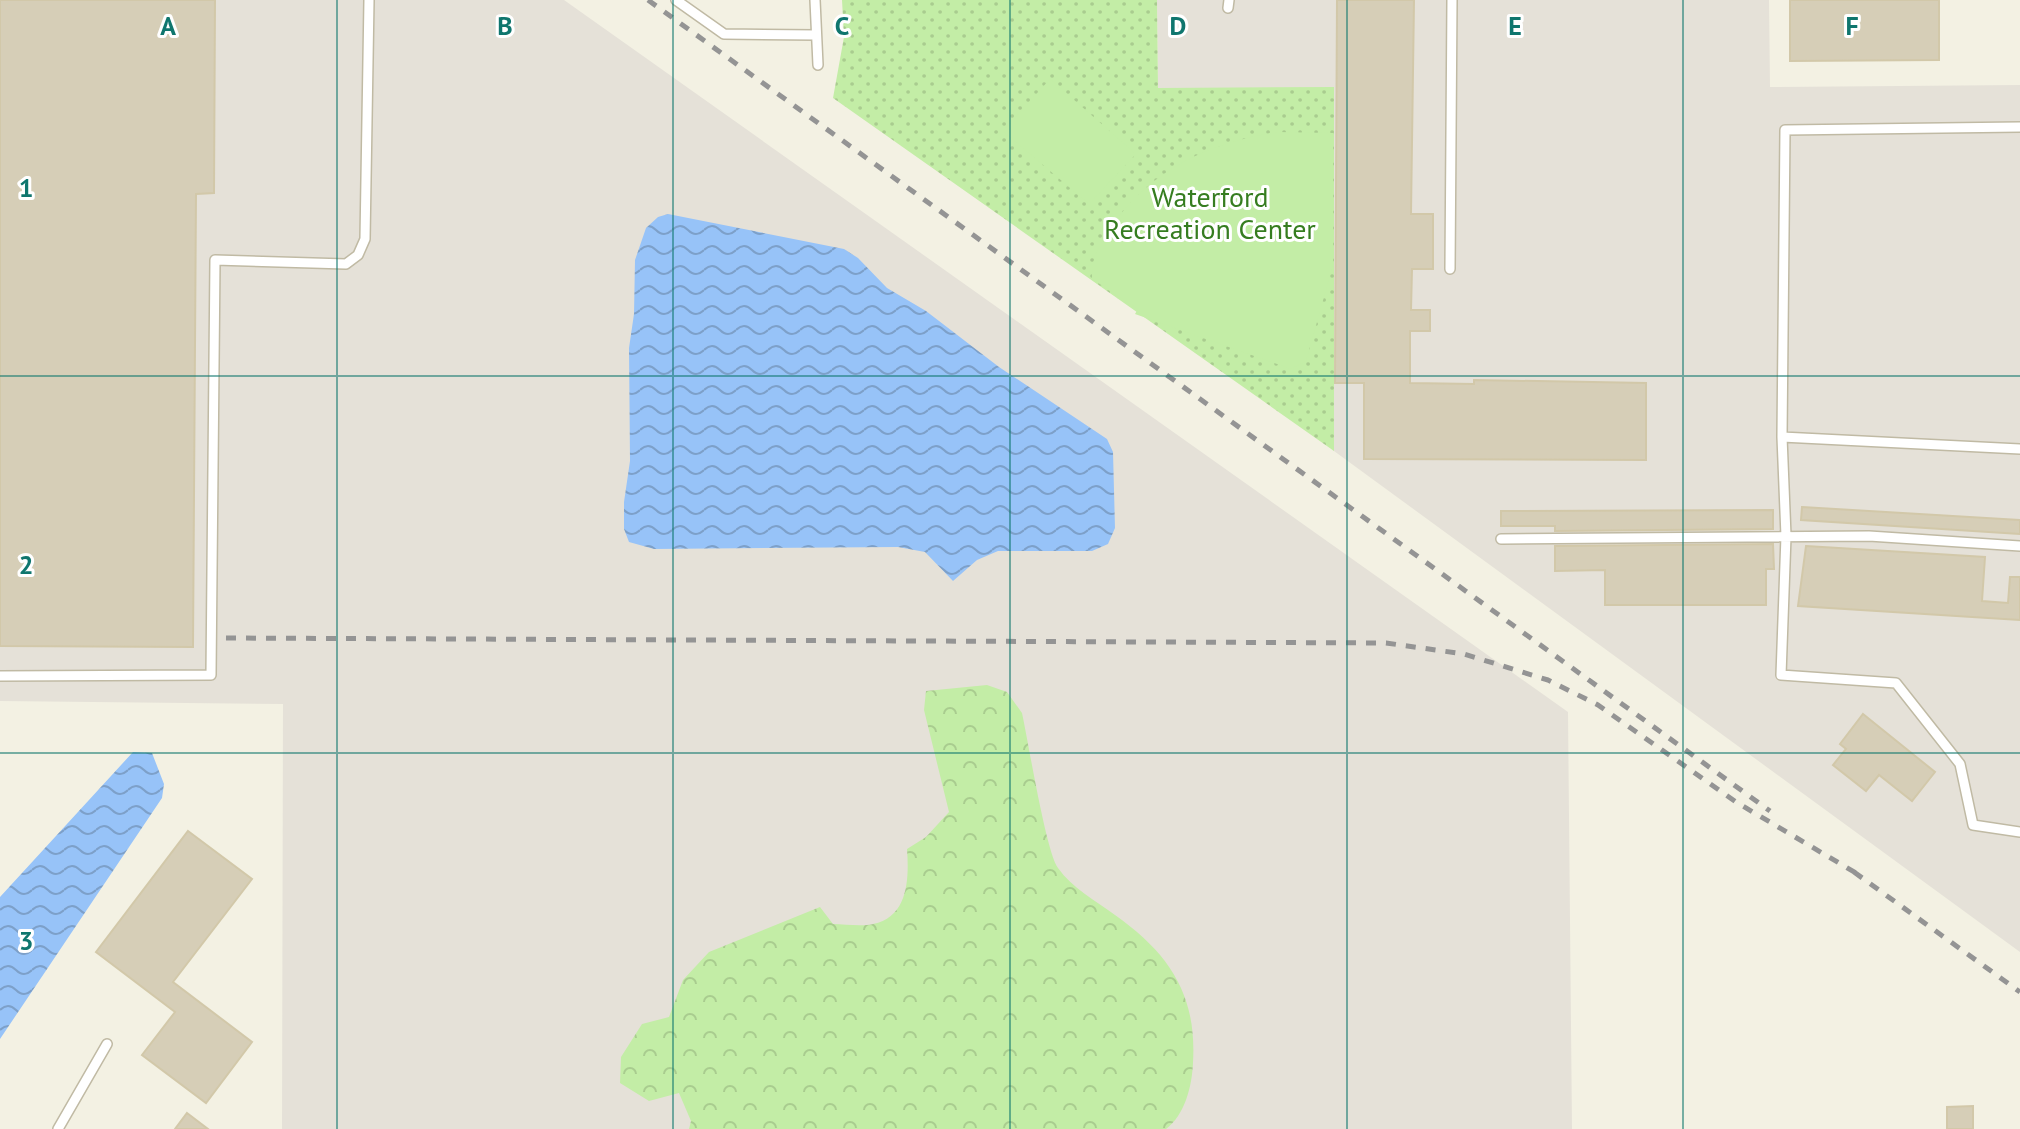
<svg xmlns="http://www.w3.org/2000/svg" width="2020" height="1129" font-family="'PT Sans',sans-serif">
<defs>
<pattern id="grass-dots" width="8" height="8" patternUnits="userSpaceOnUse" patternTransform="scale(2)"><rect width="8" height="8" fill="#c3eda6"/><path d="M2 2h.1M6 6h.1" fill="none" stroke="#a9cc8f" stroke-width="1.8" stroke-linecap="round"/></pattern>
<pattern id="forest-crowns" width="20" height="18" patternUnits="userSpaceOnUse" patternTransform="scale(2)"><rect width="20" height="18" fill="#c3eda6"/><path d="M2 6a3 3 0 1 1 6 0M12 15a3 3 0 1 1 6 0" fill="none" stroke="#a9cc8f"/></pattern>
<pattern id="water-waves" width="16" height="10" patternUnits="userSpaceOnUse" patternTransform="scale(2)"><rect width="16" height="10" fill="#97c3f8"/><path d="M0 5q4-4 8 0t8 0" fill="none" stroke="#7da0c9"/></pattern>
</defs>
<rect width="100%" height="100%" fill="#f3f1e3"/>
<path fill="#e5e1d8" d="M0,0H564L1568,712L1572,1129H282L283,704L0,701Z
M1157,0H1769L1770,87L2020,85V952L1334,451V88H1158Z"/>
<path fill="url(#grass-dots)" d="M842,0H1157L1158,88L1334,87V451L833,98L844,37Z"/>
<path fill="url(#forest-crowns)" d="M987,685L1007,692L1022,713C1028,740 1046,852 1058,868C1072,888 1096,901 1115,915C1170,954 1197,995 1193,1063C1192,1086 1185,1115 1166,1129H689L691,1121L679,1093L649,1101L620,1083L621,1057L642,1024L669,1017L683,980L709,952L820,907L833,924C845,924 861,927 873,924C909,917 909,877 907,849L926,837L949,812L924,710L926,691Z"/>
<path fill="#c3eda6" d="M1050,79L1136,154L1089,204L1003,131Z
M1277,132L1333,133V265L1306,361L1291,369L1135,314L1138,309L1092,279C1091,256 1101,241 1114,223C1153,168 1213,142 1277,132Z"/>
<path fill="url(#water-waves)" d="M668,214L844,249L858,258L887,288L926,311L999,367L1107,439L1113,452L1115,528L1108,544L1092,551H998L977,560L953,581L925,552L898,547L654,549L629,542L624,529V502L630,461L629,348L634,314L635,260L646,228L658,217Z
M133,752L152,753L164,784L162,798L0,1039V897Z"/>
<path fill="#d6ceb7" stroke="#d2c8a9" stroke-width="2" d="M0,0H215L214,193L196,194L193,647L0,646Z
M1337,0H1414L1411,214H1433V269H1412L1411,310H1430V331H1410V383L1474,384V380L1646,383V460L1364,459V383H1335Z
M1790,0H1939V60L1790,61Z
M1802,507L2020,520V534L1801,520Z
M1773,510V529L1555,531V526H1501V511Z
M1773,544L1774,569H1766V605H1605V570L1555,571V546Z
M1806,546L1985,557L1982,601L2008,603L2010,577H2020V620L1798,606Z
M1863,714L1935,772L1912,801L1879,775L1866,791L1833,765L1846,749L1840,744Z
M188,831L252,879L173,982L252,1042L206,1103L142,1055L175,1012L96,952Z
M1973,1106V1129H1947V1107Z
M187,1113L208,1129H175Z"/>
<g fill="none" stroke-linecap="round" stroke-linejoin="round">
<defs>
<path id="lane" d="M676,0L724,34L816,35
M815,0L818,65
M1228,8L1229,0
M2020,127L1785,130L1782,437L2020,449
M1450,269L1452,0
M1782,437L1786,536L1781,675L1896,683L1960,764L1973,825L2020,832
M1501,539L1869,536L2020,546
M0,676L211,675L215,260L346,264L358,255L365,239L369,0
M58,1129L107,1044"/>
</defs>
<use href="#lane" stroke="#c0baa4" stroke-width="12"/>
<use href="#lane" stroke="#fff" stroke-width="9"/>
<path stroke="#949494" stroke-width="5" stroke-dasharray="10 10" stroke-linecap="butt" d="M648,0L1770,811
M226,638L1386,643L1464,654L1548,680L1598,705L1736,802L1861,876
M1854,872L2020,992"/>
</g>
<path fill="none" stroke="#0f766e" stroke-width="2" stroke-opacity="0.55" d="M337,0V1129M673,0V1129M1010,0V1129M1347,0V1129M1683,0V1129M0,376H2020M0,753H2020"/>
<g text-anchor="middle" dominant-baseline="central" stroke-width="6" stroke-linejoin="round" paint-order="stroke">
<g font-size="28" fill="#367d20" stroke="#fff">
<text x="1210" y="196">Waterford<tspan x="1210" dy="32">Recreation Center</tspan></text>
</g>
</g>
<g font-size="26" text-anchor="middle" font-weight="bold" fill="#0f766e" stroke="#fff" stroke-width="6" stroke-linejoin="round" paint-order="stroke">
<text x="168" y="35">A</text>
<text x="505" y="35">B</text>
<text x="842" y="35">C</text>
<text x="1178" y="35">D</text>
<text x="1515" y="35">E</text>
<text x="1852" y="35">F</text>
<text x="26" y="197">1</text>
<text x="26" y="574">2</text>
<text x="26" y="950">3</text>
</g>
</svg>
